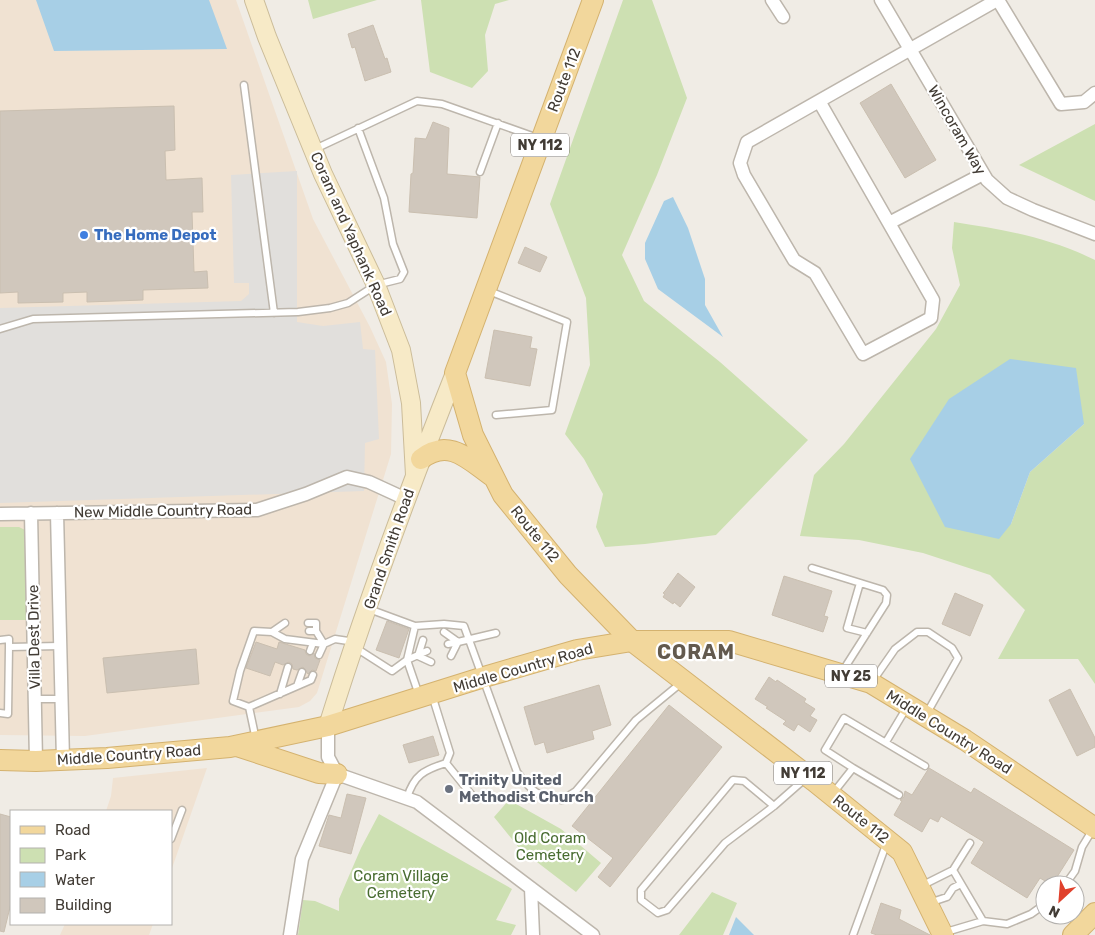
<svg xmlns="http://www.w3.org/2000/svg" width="1095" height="935" font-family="Rubik,sans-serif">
<rect width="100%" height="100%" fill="#f0ece5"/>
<path fill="#f0e2d2" d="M0,0H236L313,219L370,327L386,362L392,404L391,454L317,693L310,701L299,707L85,736L0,735Z
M207,768L171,871V811H106L111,796L113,778Z
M65,924H153L149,935H60Z"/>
<path fill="#cde0b2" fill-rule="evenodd" d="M308,0H377L313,19Z
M421,0H509L495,4L485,35L488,71L472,88L430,72Z
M623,0H652L687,98L657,175L622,255L644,301L720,362L808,440L716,535L645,544L605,547L596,527L603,494L584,459L565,434L590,365L586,298L550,204Z
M1095,124V201L1019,165Z
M954,222C1005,230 1048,237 1095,260V684L1078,659H998L1025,610L990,575L923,553L859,540L800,536L814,475L844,444L936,329L960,285L952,248ZM949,399L1084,424L1030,472L1011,524Z
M0,527H19L25,530L28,620H0Z
M509,800L561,829L601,863L576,892L520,849L494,817Z
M379,814L512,889L496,920L516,925L511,935H298L303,900L315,901L339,911V899L361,848Z
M712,892L737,903L723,935H679Z"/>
<path fill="#e1dfdc" d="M297,171V322L323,326L360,322L363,349L375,350L379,439L365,443L364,491L0,503V308L241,301L249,294V283H234L231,175Z"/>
<path fill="#a7cfe6" d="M36,0H209L227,49L54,51Z
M673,197L688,228L705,279V305L723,337L658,289L645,259V243L664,201Z
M1010,359L1076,368L1084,424L1030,472L1011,524L999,539L945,527L910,459L949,399Z
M736,917L754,935H729Z"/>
<path fill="#d0c7bc" stroke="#cabfb0" d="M373,25L385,59L387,58L391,72L365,81L355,47L352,48L348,34Z
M891,84L936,160L905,178L860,103Z
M174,106L175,150L165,151L166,180L202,178L203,212H192L194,272L207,271L208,288L143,290V300L87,302V292L63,293V302L18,303V292L0,293V111Z
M433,122L449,128L447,174L480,177L477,218L409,212L411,174L413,173L415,138L426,139Z
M525,247L547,257L540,272L518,263Z
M494,330L532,337L530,348L537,349L530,386L485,378Z
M678,573L695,587L680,607L674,602L673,604L663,597L665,594L663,593L665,591Z
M784,576L832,591L824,616L828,617L823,632L772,615Z
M955,593L983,605L970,636L942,624Z
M387,621L409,629L399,658L376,650Z
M256,642L277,649L279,642L305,650L306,654L309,656L314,653L315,658L320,660L316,671L312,670L308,674L303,667L297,670L293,669L292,664L289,662L283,665L275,662L270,676L246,668Z
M196,649L199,684L107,693L103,658Z
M769,677L776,682L777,680L806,699L804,702L815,709L810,716L817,720L810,732L798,724L794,731L783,724L786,721L766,708L768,707L755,699Z
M599,685L611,725L592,731L594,739L547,753L544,742L535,745L524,707Z
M1070,689L1095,738V747L1077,756L1049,700Z
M669,705L722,747L610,887L598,877L613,858L572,826Z
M433,736L439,755L409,763L403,745Z
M929,768L971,793L974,788L1074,850L1052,885L1040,878L1027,898L971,863L984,842L941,816L938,822L930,818L922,832L894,815L902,801L900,800L904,797L905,791L912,795Z
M347,794L366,798L351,854L319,846L329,815L341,818Z
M0,814L11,817V903L4,932L0,931Z
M881,903L901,910L899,919L930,935H877L871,933Z"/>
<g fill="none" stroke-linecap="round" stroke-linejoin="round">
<defs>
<path id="lane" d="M244,85L274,313
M315,149L417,101L442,104L538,138
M480,172L498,123
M489,291L567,322L552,410L496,415
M0,329L33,319L298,312L330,308L348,303L376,285L400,279L404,272L393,244L384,198L358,128
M812,568L883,590L887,595L886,603L842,672
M860,583L847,628L867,633
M369,609L415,626
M308,623H316V631L324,644L319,655
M309,631H316
M272,632L285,623
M444,632L458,642L448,644
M0,640L9,639V647
M423,640L418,656L431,662
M356,648L392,671L407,660L415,626L444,624L464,626L517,772C532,792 537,796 562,800L576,791L636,720L681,683
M310,651L313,643
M451,656L458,642L496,633
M872,682L895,649L917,632H928L952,648L958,658L927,713
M297,686L302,672
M280,694L288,667
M419,695L407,660L427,651
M35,699H62
M249,707L311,680L313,675
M0,713L8,714L9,647L60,646
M256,740L249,707L233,701L240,671L254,631L272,632L285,639L324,644L335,639L355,642
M886,742L907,707
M446,763L475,799
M853,768L825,750L844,718L925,766
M834,792L853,768L899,795
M407,798C414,775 424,770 446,763L450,753L432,695
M774,806L744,781L733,780L641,890V900L658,913L667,910L725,843L774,806L807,777
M171,839L182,810
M970,843L953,870L983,921
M1065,885L1075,871L1082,847L1093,829
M921,886L953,870
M929,903L947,897L953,888L961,884
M946,932L983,921L1007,924L1031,914L1045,904
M853,935L887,842"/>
<path id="street" d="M772,0L783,17
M881,0L987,180L1007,198L1033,210L1095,234
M998,0L1061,104L1084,102L1095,93
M819,101L933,300L931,318L863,354L815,273L794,260L744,175L740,163L747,142L997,0
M889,223L983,174
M31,513L36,761
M57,513L63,760
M0,514L257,510L306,494L347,477L369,482L406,499
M328,726V757L337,774L417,802L593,935
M531,888L533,935
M290,935L302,859L337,774"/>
<path id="secondary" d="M254,0L267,37L323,174L376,285L401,350L411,403L415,475
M328,726C365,607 409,489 455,373"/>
<path id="primary" d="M593,0L455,373L473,435L503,495L568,575L632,641L814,781L902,852L943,935
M421,459C449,437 469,460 492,476
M237,746L319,773L337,774
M0,760L36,761L107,758L230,747L328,726L484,677L577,650L632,641H729L871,683L965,740L1095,828
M1073,935L1095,913"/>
</defs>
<use href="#lane" stroke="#bdb6ac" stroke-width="9"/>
<use href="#street" stroke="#bdb6ac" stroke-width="15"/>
<use href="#secondary" stroke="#cbbc99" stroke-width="20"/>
<use href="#primary" stroke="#d4b26f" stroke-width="22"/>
<use href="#lane" stroke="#fff" stroke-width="6"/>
<use href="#street" stroke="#fff" stroke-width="12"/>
<use href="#secondary" stroke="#f7eac7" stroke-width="18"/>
<use href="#primary" stroke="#f2d79c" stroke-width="20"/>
</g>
<circle fill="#3f7fe0" stroke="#fff" stroke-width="2" cx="84" cy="235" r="5"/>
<circle fill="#6b7280" stroke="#fff" stroke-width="2" cx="449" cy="789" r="5"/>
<g text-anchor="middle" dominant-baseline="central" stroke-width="4.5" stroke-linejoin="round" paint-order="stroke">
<g fill="#fff" stroke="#7b7672" stroke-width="1">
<rect x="511" y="133.5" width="58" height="23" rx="4"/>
<rect x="825" y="664.5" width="52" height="23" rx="4"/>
<rect x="774" y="761.5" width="58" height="23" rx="4"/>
</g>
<g font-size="14" font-weight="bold" fill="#423c35">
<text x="540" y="145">NY 112</text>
<text x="851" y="676">NY 25</text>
<text x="803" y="773">NY 112</text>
</g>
<g font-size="15" fill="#423c35" stroke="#fff">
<text transform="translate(564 80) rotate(-69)">Route 112</text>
<text transform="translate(957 130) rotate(60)">Wincoram Way</text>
<text transform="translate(351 234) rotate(66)">Coram and Yaphank Road</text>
<text transform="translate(163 511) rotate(-1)">New Middle Country Road</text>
<text transform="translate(535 534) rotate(51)">Route 112</text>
<text transform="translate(389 549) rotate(-71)">Grand Smith Road</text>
<text transform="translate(34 637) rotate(-91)">Villa Dest Drive</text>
<text transform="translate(523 668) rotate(-16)">Middle Country Road</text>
<text transform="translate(949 732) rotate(32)">Middle Country Road</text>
<text transform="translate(129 755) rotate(-4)">Middle Country Road</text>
<text transform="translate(861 819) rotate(39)">Route 112</text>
</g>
<g font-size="15" font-weight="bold" fill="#366cbe" stroke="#fff" text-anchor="start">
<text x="94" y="235">The Home Depot</text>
</g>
<g font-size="15" font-weight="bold" fill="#5b616d" stroke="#fff" text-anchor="start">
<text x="459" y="780">Trinity United<tspan x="459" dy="17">Methodist Church</tspan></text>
</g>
<g font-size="15" fill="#486c30" stroke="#fff">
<text x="550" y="838">Old Coram<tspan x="550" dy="17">Cemetery</tspan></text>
<text x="401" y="876">Coram Village<tspan x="401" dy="17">Cemetery</tspan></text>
</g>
<g font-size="20" font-weight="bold" letter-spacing="1" fill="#635a4e" stroke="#fff">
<text x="696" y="652">CORAM</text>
</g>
</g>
<rect x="10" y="810" width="162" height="115" fill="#ffffff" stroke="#b3b1ae"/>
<rect x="20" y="826" width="25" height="8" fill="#f2d79c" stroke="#b3b1ae"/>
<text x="55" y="835" font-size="15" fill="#423c35">Road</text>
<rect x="20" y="848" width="25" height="15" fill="#cde0b2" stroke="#b3b1ae"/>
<text x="55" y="860" font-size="15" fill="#423c35">Park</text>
<rect x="20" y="872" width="25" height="15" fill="#a7cfe6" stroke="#b3b1ae"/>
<text x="55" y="885" font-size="15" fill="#423c35">Water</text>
<rect x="20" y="898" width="25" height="15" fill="#d0c7bc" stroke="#b3b1ae"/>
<text x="55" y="910" font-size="15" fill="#423c35">Building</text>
<g transform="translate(1060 900) rotate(206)"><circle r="24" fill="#ffffff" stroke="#b3b1ae"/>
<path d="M0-4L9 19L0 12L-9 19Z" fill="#e0412c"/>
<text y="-8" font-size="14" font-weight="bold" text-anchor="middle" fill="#423c35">N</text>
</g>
</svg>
